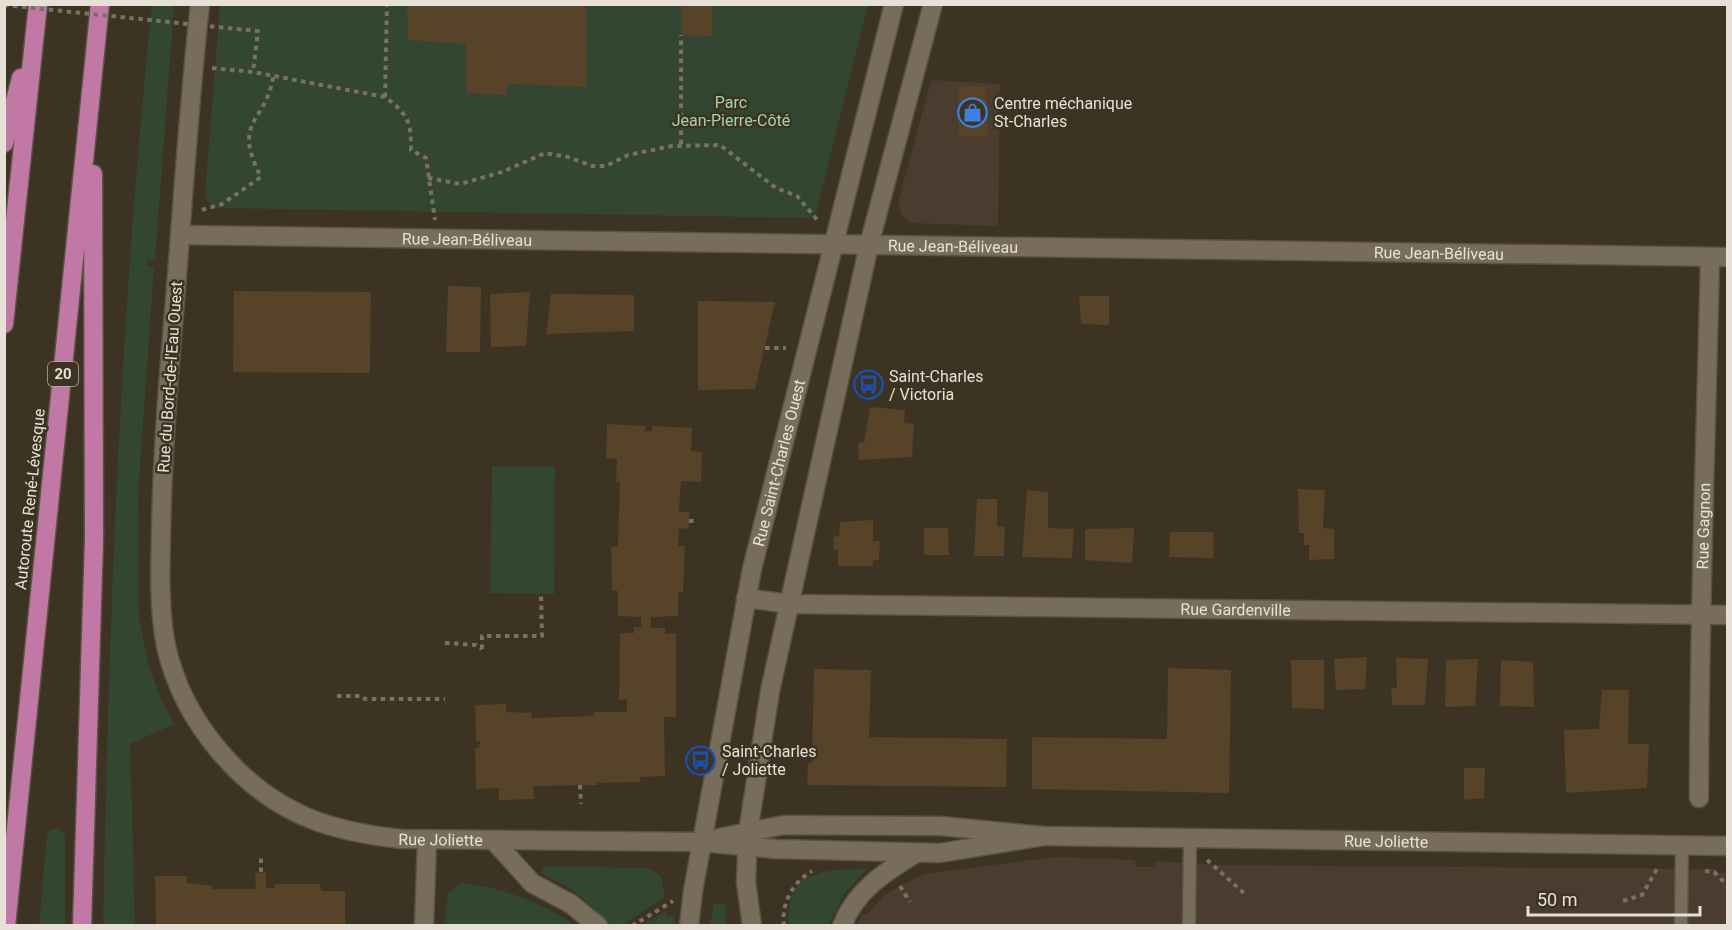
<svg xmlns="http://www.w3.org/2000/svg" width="1732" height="930" font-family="Roboto,sans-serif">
<rect width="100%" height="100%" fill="#3d3323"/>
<path fill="#4b3c2f" d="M931,80L1000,84L998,226L909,223L902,215L898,203Z
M1056,857L1135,860L1136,867H1155L1156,861L1216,865L1716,869V873H1727V925L856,926L862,914H868L884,895L923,874Z"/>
<path fill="#334632" d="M152,5H174L155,260L147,259V266L154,267L138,495L139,618L148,663L160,697L174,724L130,744L135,925H103C109,618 120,310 152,5Z
M220,5H868L815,218L217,208L209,203L205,195Z
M492,466L555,467L554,594L490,593Z
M59,828L65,836V925H39L47,837L51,829Z
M545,866L647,868L661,876L665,897L622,925H611L576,892L541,873Z
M867,869L845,893L828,925H789C783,870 827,869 867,869Z
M461,883C500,887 543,902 574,925H444L448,894Z
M714,903L725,904L727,925H710Z
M666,911V915L675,916L674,925H642Z"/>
<path fill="#574328" d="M407,4H586L587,87L508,84L507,95L466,93V44L408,40Z
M682,4H712V36L681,35Z
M986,86L988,136L959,137L958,87Z
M448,286L481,287L480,352H446Z
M234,291L371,292L370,373L233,372Z
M530,292L526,346L491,347L490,294Z
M551,294L634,295V331L546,334Z
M1079,296H1109V325L1081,324Z
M698,301L775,302L755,389L698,390Z
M870,407L905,410L904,423L914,424L912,457L859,460L858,443L864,442Z
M607,424L646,426L645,431H652V426L692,428L691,451L702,452L701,482L681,481L679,512H689V529L679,528L678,546H685L683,592L678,593V616L651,617V628H665V634L676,633V717H664L665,776L640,777V782L597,783V785L533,786L534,799L499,800V788L476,789L475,748H479L480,741H476L475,705L506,704V712L532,713L531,718L594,716V712H627V699L619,700L620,633H634V627H641V617L618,616V591H612L611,547L618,546L620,482H616L617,459L606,458Z
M1298,489L1325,490L1323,528L1334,529V559L1309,560V545H1304V533H1299Z
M1027,490L1048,492V528L1074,529L1072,558L1022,557Z
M977,499H997V526L1005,527L1004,556H974Z
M873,520V541H880L879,560H873V566H838V550H834L833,537L839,536L840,522Z
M924,528H948L949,555H924Z
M1134,528L1132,563L1085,560V529Z
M1170,532H1213L1214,558L1169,557Z
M1367,657L1365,689L1336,690L1334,659Z
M1396,658L1428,659L1425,705H1392L1391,688H1397Z
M1478,659L1475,706L1445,707L1446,660Z
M1291,660H1324V709L1292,708Z
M1501,660L1533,662L1534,707L1500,706Z
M1168,668L1231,670L1229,793L1032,789V737L1167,739Z
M814,669L871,670L869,737L1007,739L1006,787L807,785L808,764L812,762Z
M1602,690H1629L1628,744H1649L1647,788L1566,793L1564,730L1599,729Z
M1464,768H1485L1484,798L1464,800Z
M261,872L266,873V888H275V884H320L321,891H345V926H156L155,876H187V883L212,886V889H256L255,873Z"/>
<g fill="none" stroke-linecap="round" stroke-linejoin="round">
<defs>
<path id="service" d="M1189,926L1190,838
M1681,926L1682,846"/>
<g id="minor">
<path id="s1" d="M181,235L1728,257"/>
<path id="s2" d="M746,598L789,604L1728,615"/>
<path id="s3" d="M1699,798C1699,617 1706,437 1710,257"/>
<path d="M424,926L427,840"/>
</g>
<g id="tertiary">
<path id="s4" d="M200,4C188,111 182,218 173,325C167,395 162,465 161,534C160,572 159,610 166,646C183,722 243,794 316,821C344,831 372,836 402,839L702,842L775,849L940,853L1044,836"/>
<path id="s5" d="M719,838L784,825L941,826L1044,836L1728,846"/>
<path d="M494,841L532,883L571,904L598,926"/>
<path id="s6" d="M689,926L693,891L752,569L894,4"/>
<path d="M752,926L746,882L748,832L770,691L869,245L933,4"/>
<path d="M842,926C856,890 885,872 916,853"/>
</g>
<path id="motorway" d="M4,143L21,78
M4,324L38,4
M6,926L100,4
M82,926L94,539L93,174"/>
</defs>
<use href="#service" stroke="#5a5244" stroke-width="15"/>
<use href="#minor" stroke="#5a5244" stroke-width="21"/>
<use href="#tertiary" stroke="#5a5244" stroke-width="21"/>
<use href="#motorway" stroke="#5a5244" stroke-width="21"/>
<path stroke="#7a7163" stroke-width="4" stroke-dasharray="4.5 4.5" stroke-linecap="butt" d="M237,29L258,31L253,72
M212,68L253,72L385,97C409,115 411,122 411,150L426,158L435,220
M385,97L387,4
M681,144V35
M428,178L460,184L502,172L545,153L568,157L592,166H606L628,155L672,146L720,145L776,188L797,196L819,222
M202,210L222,204L261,177C231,119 266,124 273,77
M765,348H786
M689,521H697
M445,643L476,645L482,649
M482,649V636H542L541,594
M337,696H362L365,699H445
M580,785L581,804
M1207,860L1246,895
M1705,871L1714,872L1728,886
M261,872V855
M900,886L910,902
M1623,901L1642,895L1658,867
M632,926L673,901
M784,926C781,903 793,882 812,871"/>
<use href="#service" stroke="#786d5b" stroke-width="12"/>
<use href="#minor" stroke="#786d5b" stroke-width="18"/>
<use href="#tertiary" stroke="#786d5b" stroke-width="18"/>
<use href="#motorway" stroke="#c278a4" stroke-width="18"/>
<path stroke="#7a7163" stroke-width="4" stroke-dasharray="4.5 4.5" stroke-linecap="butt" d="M4,5L237,29"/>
</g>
<defs>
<symbol id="shop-ring" viewBox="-11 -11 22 22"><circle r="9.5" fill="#3d3323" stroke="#3f7fe0" stroke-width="1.5"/><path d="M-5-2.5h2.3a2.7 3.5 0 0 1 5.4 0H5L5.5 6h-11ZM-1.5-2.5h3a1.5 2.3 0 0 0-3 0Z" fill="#3f7fe0"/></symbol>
<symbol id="bus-ring" viewBox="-11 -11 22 22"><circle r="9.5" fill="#3d3323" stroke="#1a4fb4" stroke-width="1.5"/><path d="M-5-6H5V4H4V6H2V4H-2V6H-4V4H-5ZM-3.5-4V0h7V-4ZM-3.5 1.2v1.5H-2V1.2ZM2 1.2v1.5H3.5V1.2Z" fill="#1a4fb4"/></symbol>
</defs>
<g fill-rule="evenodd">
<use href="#shop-ring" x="956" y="96" width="33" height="33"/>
<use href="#bus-ring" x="852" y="368" width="33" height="33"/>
<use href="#bus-ring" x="684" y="744" width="33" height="33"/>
</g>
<g text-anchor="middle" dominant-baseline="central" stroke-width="5" stroke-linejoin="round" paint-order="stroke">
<rect fill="#3d3323" stroke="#b3aca0" stroke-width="1.5" x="48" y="362" width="30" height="24" rx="4.5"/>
<g font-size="15" font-weight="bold" fill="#e6e0d6">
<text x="63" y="374">20</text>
</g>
<g font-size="16" fill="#a6d3a5" stroke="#3d3323">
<text x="731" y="102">Parc<tspan x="731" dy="18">Jean-Pierre-Côté</tspan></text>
</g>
<g font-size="16" fill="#e6e0d6" stroke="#3d3323" text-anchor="start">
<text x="994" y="103">Centre méchanique<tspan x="994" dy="18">St-Charles</tspan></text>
<text x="889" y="376">Saint-Charles<tspan x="889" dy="18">/ Victoria</tspan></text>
<text x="722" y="751">Saint-Charles<tspan x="722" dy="18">/ Joliette</tspan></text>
</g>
<g font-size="16" fill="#e6e0d6" stroke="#3d3323">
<text stroke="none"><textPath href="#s1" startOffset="286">Rue Jean-Béliveau</textPath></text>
<text stroke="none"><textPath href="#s1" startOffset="772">Rue Jean-Béliveau</textPath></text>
<text stroke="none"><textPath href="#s1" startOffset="1258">Rue Jean-Béliveau</textPath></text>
<text transform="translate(170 377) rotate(-86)">Rue du Bord-de-l'Eau Ouest</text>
<text stroke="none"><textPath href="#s6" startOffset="472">Rue Saint-Charles Ouest</textPath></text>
<text transform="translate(30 499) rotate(-84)">Autoroute René-Lévesque</text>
<text stroke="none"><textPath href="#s3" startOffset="272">Rue Gagnon</textPath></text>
<text stroke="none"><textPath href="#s2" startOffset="490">Rue Gardenville</textPath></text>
<text stroke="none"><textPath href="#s4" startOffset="1010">Rue Joliette</textPath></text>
<text stroke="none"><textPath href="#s5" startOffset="669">Rue Joliette</textPath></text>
</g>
</g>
<rect width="1732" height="930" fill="none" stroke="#e6e0d6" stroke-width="12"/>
<path d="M1528 906v9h172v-9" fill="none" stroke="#e6e0d6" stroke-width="3"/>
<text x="1537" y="906" font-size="18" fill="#e6e0d6" stroke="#3d3323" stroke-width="4.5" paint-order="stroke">50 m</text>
</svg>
